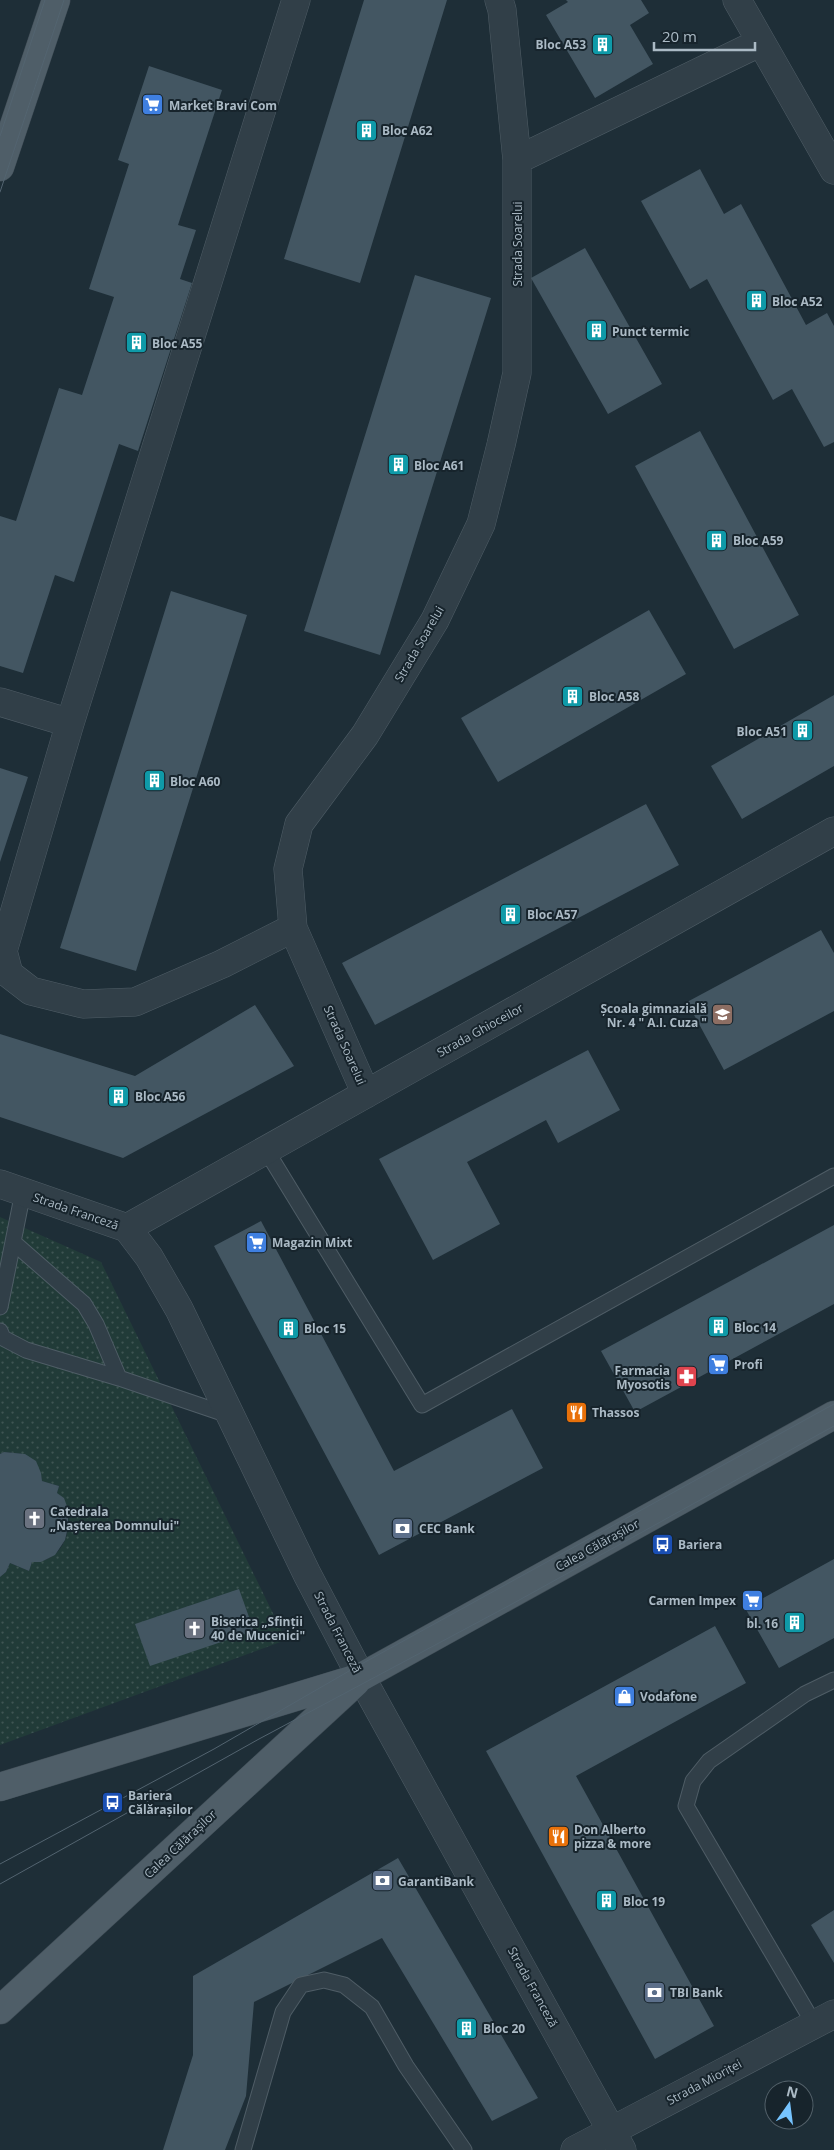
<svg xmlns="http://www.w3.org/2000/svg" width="834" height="2150" font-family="'Open Sans',sans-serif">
<defs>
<pattern id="park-dots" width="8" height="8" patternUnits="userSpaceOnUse" patternTransform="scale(1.25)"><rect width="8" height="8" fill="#213b38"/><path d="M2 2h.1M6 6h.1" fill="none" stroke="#3f5553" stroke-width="1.8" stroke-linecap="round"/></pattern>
</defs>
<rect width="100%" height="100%" fill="#1e2e37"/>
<path fill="url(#park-dots)" d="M0,1217L101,1262L286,1640L0,1745V1577L6,1572L10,1563L29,1571L32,1562C40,1562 48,1560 54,1555C72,1541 74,1507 57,1493L59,1486L42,1481C40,1465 32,1454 15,1453C10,1453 5,1451 0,1454Z"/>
<path fill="#435662" d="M364,0H447L360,283L284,259Z
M566,0H641L649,13L630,25L653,64L595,98L546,15L568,2Z
M149,66L222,90L178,225L196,230L180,279L192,283L138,451L119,444L74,582L55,575L23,673L0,666V516L16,521L59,388L82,395L114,297L89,289L129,164L118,160Z
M700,169L724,214L741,204L806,325L827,313L834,326V442L824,447L792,389L773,400L707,279L690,289L641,201Z
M585,248L662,384L608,414L531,278Z
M415,275L491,298L380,655L304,631Z
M700,431L799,615L734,649L635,466Z
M171,591L247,615L136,971L60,948Z
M649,610L686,674L498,782L461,718Z
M834,695V766L742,819L711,766Z
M0,768L28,777L0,862Z
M646,804L679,865L375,1025L342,963Z
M821,930L834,953V1011L724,1070L687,1002Z
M255,1005L294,1066L123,1158L0,1117V1034L135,1076Z
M588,1050L620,1110L558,1143L546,1120L467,1162L500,1224L433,1260L379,1159Z
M261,1221L394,1471L512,1409L543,1468L379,1555L214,1246Z
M834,1225V1304L635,1412L601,1351Z
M4,1452L25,1454L36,1461L41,1473L42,1481L59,1486L57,1493L64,1498L68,1509V1527L65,1540L55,1555L41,1562H32L29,1571L10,1563L6,1572L0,1577V1454Z
M834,1559V1638L779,1668L745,1608Z
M239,1589L254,1631L150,1666L135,1624Z
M715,1626L746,1683L576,1776L714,2026L655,2059L486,1751Z
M398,1858L538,2098L492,2121L382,1938L254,2002L246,2096L225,2150H163L193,2055V1976Z
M834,1910V1963L811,1925Z"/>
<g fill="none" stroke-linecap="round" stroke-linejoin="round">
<defs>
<path id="service" d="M266,1150L422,1405L834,1176
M13,1242L84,1304L96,1324L119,1378
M0,1307L23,1192
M0,1331L3,1338L26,1350L119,1378L231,1416
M814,2024L686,1806L693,1781L709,1761L805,1694L834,1680
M243,2150L283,2012L301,1985L324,1980L344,1985L372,2007L406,2066L464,2150"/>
<path id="minor" d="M737,0L834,170
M517,160L761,42
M0,702L70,723
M293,928L222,964L135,1002L83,1004L31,991L9,974L3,951L70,723L296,0
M366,1094L293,928L288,869L299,824L365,735L435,620L481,524L501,445L517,373V160L502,10L499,0
M0,1184L127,1228L149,1257L179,1309L307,1574L361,1677L622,2150
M127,1228L834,831
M575,2150L834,2014"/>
<path id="primary" d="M0,167L56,0
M0,1787L361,1677L834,1415
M0,2010L356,1682"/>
</defs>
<use href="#service" stroke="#4f5d66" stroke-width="17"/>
<use href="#minor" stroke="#4f5d66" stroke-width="29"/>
<use href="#primary" stroke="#3e4b54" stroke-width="29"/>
<use href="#service" stroke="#313f48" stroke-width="15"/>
<use href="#minor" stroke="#313f48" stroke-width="28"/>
<use href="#primary" stroke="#4f5e68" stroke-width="28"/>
<path stroke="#536470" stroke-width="1" d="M0,136L45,0
M0,192L64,0
M0,1864L214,1749L356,1667L834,1404
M0,1884L259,1739L512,1604L834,1426"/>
</g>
<defs>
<symbol id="building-square" viewBox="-11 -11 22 22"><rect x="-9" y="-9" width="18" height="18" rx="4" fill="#0f9aa8" stroke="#17242c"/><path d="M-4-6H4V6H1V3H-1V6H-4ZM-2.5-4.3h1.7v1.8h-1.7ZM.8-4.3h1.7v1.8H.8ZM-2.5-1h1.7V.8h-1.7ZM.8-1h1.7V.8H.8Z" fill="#fff"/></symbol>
<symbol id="supermarket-square" viewBox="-11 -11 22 22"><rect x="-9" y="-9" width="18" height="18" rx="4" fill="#3f7fe0" stroke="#17242c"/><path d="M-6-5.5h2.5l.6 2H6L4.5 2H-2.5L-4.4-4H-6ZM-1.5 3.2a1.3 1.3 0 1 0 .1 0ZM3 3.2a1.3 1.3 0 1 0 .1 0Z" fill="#fff"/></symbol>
<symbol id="school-square" viewBox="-11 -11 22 22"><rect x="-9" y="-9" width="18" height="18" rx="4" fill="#8d6e63" stroke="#17242c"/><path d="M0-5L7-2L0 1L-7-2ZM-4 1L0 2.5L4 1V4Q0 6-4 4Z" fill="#fff"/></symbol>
<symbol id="pharmacy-square" viewBox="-11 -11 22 22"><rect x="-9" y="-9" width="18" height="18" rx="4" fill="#e0444e" stroke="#17242c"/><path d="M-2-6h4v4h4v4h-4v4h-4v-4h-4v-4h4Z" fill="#fff"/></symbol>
<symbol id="restaurant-square" viewBox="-11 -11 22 22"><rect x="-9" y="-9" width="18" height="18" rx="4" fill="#e8710a" stroke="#17242c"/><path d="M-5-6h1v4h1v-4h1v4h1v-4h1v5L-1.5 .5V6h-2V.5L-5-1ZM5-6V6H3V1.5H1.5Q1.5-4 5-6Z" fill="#fff"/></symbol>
<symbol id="church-square" viewBox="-11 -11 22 22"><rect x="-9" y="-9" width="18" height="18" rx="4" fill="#6b7280" stroke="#17242c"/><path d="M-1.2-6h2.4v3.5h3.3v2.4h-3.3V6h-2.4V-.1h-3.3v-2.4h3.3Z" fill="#fff"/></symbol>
<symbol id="bank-square" viewBox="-11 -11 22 22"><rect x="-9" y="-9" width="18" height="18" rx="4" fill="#5c6f8a" stroke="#17242c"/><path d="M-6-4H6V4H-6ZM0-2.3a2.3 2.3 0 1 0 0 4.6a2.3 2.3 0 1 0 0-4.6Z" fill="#fff"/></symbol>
<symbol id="bus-square" viewBox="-11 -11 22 22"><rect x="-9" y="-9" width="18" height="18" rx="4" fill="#1a4fb4" stroke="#17242c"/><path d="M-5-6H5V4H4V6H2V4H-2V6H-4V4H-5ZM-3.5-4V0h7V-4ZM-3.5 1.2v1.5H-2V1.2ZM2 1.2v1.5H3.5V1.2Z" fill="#fff"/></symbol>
<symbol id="shop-square" viewBox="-11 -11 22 22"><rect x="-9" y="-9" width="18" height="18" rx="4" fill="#3f7fe0" stroke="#17242c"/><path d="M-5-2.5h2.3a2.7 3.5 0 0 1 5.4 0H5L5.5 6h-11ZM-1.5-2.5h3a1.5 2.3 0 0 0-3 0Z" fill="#fff"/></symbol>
</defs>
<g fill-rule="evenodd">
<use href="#building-square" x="590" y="32" width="25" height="25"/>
<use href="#supermarket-square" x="140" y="92" width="25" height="25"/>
<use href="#building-square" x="354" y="118" width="25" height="25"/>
<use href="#building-square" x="744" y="288" width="25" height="25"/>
<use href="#building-square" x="584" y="318" width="25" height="25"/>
<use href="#building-square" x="124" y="330" width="25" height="25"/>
<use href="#building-square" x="386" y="452" width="25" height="25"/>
<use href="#building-square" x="704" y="528" width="25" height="25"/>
<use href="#building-square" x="560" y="684" width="25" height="25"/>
<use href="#building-square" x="790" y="718" width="25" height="25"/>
<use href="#building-square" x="142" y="768" width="25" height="25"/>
<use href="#building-square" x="498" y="902" width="25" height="25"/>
<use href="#school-square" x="710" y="1002" width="25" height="25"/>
<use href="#building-square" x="106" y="1084" width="25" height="25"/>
<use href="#supermarket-square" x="244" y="1230" width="25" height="25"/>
<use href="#building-square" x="706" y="1314" width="25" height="25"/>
<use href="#building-square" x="276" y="1316" width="25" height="25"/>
<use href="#supermarket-square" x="706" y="1352" width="25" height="25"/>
<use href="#pharmacy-square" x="674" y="1364" width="25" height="25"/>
<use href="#restaurant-square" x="564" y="1400" width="25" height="25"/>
<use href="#church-square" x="22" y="1506" width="25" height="25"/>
<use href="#bank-square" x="390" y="1516" width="25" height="25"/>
<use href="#bus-square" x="650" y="1532" width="25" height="25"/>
<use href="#supermarket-square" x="740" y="1588" width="25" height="25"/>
<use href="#building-square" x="782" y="1610" width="25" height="25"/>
<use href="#church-square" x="182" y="1616" width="25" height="25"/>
<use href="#shop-square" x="612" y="1684" width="25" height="25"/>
<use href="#bus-square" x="100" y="1790" width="25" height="25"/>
<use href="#restaurant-square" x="546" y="1824" width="25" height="25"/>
<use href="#bank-square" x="370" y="1868" width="25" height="25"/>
<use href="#building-square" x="594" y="1888" width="25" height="25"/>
<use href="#bank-square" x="642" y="1980" width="25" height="25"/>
<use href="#building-square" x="454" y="2016" width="25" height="25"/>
</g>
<g text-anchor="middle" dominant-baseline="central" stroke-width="4" stroke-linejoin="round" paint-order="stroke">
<g font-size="12" font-weight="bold" fill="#abbac5" stroke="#17242c" text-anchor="start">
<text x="586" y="44" text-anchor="end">Bloc A53</text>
<text x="169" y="105">Market Bravi Com</text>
<text x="382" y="130">Bloc A62</text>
<text x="772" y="301">Bloc A52</text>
<text x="612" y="331">Punct termic</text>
<text x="152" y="343">Bloc A55</text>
<text x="414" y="465">Bloc A61</text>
<text x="733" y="540">Bloc A59</text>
<text x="589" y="696">Bloc A58</text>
<text x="787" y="731" text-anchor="end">Bloc A51</text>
<text x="170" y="781">Bloc A60</text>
<text x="527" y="914">Bloc A57</text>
<text x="707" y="1008" text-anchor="end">Școala gimnazială<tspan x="707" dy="14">Nr. 4 " A.I. Cuza "</tspan></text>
<text x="135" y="1096">Bloc A56</text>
<text x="272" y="1242">Magazin Mixt</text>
<text x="734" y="1327">Bloc 14</text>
<text x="304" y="1328">Bloc 15</text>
<text x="734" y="1364">Profi</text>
<text x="670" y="1370" text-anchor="end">Farmacia<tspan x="670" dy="14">Myosotis</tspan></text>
<text x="592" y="1412">Thassos</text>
<text x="50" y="1511">Catedrala<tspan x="50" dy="14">„Nașterea Domnului"</tspan></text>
<text x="419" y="1528">CEC Bank</text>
<text x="678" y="1544">Bariera</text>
<text x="736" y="1600" text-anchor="end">Carmen Impex</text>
<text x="211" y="1621">Biserica „Sfinții<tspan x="211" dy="14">40 de Mucenici"</tspan></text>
<text x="778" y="1623" text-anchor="end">bl. 16</text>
<text x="640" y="1696">Vodafone</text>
<text x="128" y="1795">Bariera<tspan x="128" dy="14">Călărașilor</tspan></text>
<text x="574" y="1829">Don Alberto<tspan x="574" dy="14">pizza &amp; more</tspan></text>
<text x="398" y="1881">GarantiBank</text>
<text x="623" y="1901">Bloc 19</text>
<text x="670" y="1992">TBI Bank</text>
<text x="483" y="2028">Bloc 20</text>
</g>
<g font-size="12" fill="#abbac5" stroke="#17242c">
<text transform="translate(517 244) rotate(-90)">Strada Soarelui</text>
<text transform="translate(419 644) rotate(-60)">Strada Soarelui</text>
<text transform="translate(480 1030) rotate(-29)">Strada Ghioceilor</text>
<text transform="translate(345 1045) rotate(66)">Strada Soarelui</text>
<text transform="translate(76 1211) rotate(19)">Strada Franceză</text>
<text transform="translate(597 1545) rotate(-29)">Calea Călărașilor</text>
<text transform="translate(338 1632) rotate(63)">Strada Franceză</text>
<text transform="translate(180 1844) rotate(-43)">Calea Călărașilor</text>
<text transform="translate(533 1987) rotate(61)">Strada Franceză</text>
<text transform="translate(704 2082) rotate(-28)">Strada Mioriței</text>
</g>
</g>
<g transform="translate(789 2105) rotate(14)"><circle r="24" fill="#17242c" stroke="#526069"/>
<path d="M0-4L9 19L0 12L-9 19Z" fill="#76c4ff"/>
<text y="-8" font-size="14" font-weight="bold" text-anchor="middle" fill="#abbac5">N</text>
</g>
<path d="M654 42v8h101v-8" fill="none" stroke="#abbac5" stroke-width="2.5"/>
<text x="662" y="42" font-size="15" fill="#abbac5" stroke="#17242c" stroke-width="4" paint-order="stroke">20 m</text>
</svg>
